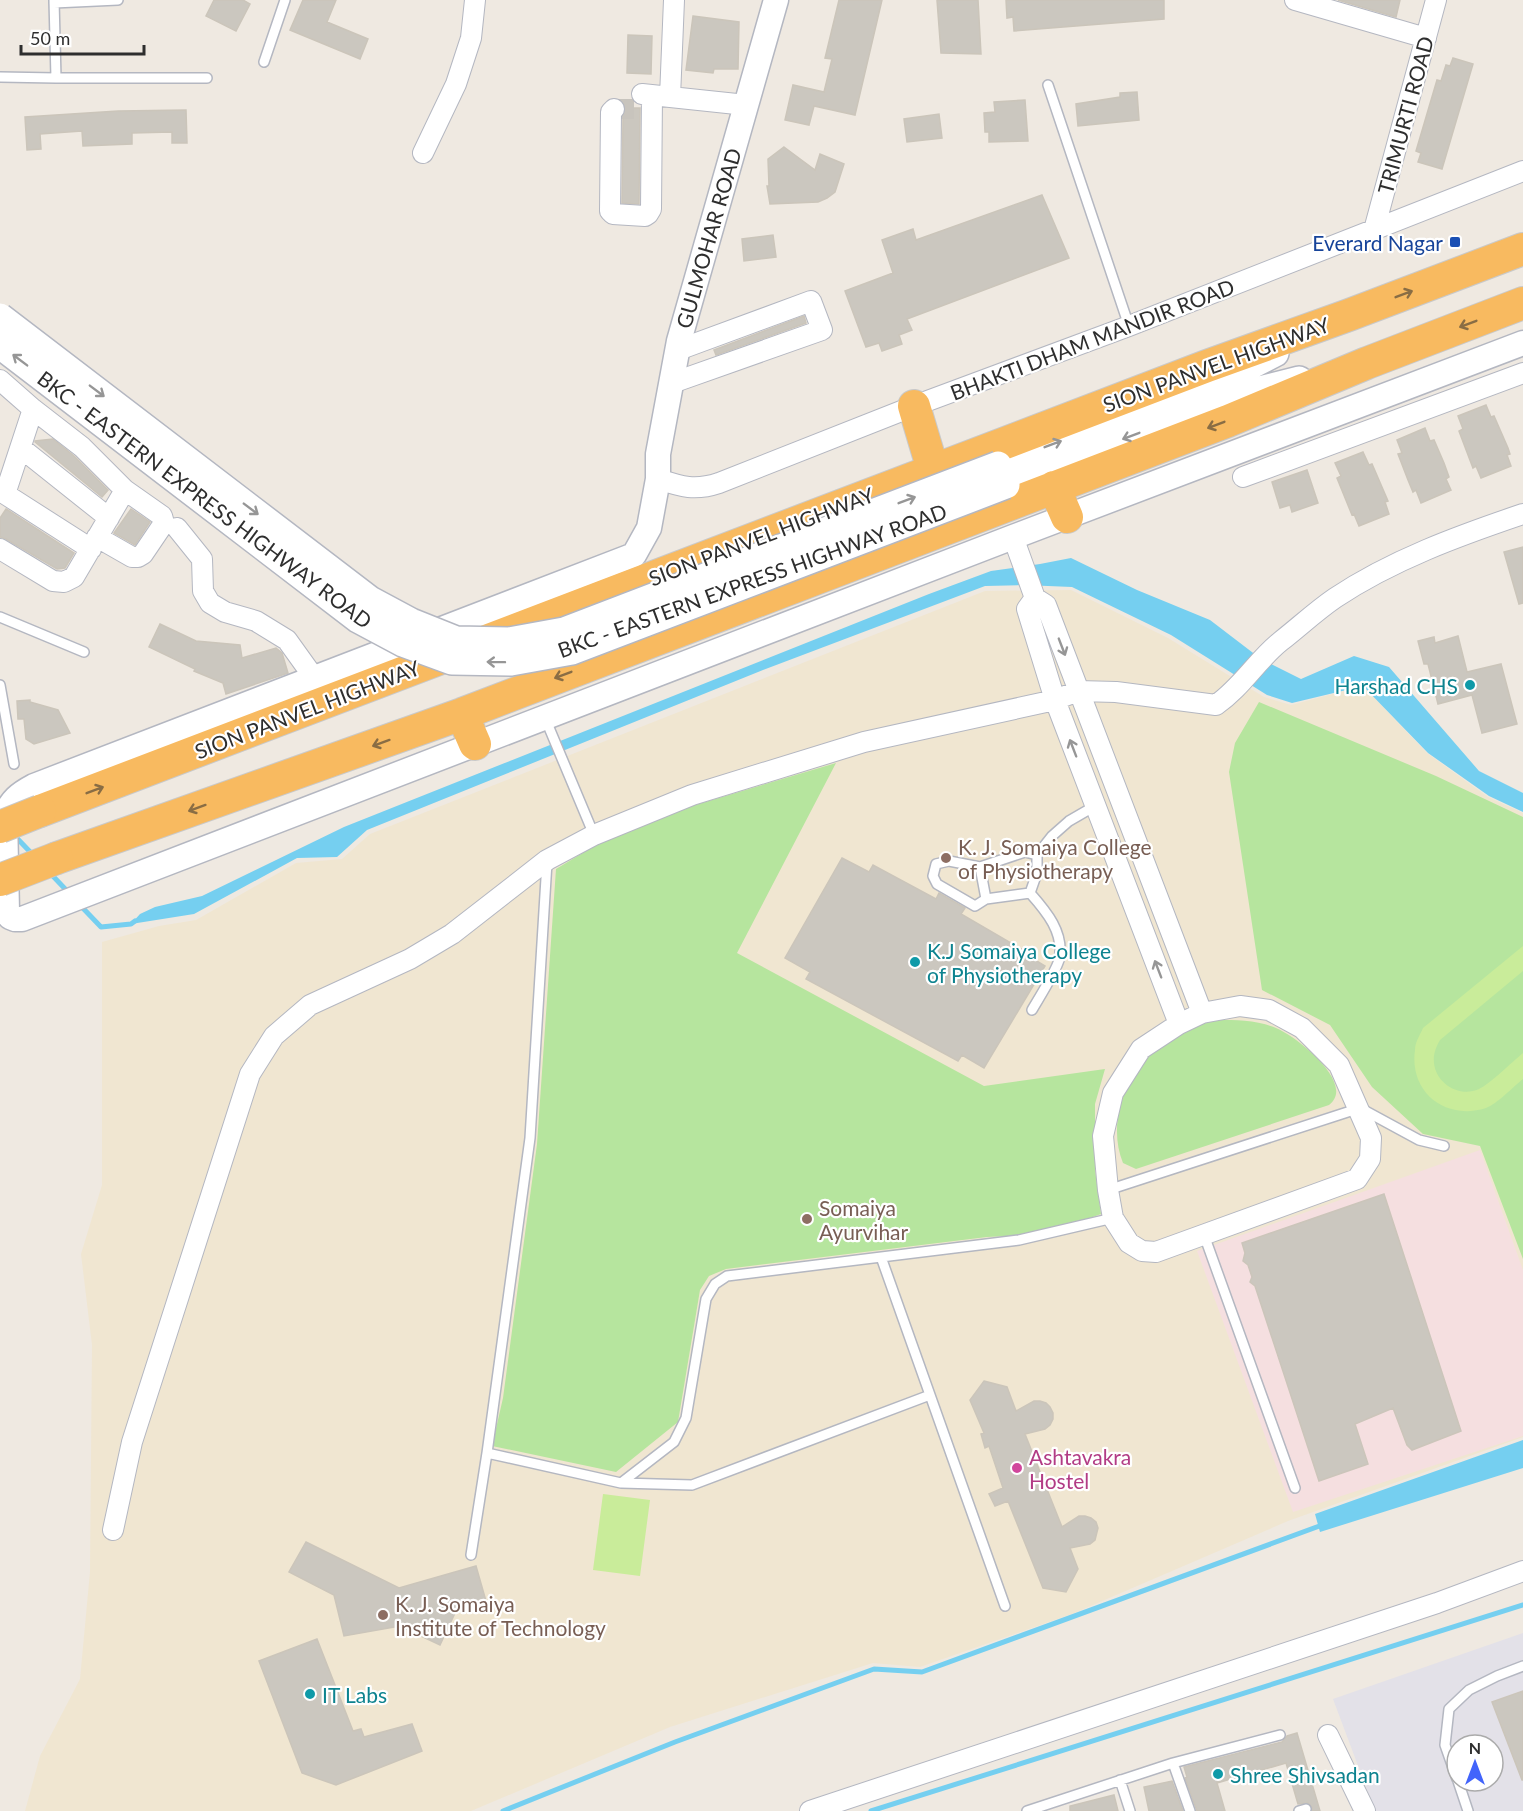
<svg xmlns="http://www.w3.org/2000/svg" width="1523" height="1811" font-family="Lato,sans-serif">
<rect width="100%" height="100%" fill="#efe9e1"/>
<path fill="#e3e1e8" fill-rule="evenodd" d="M1523,1633V1811H1375L1333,1699ZM1457,1745H1493V1781H1457Z"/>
<path fill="#f0e6d1" d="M1071,590L1168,638L1264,697L1291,705L1363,686L1427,753L1488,797L1523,813V1437L1288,1521L1072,1614L920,1667L873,1663L670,1727L471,1811H25L40,1756L80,1679L90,1572L92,1345L81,1254L102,1185V942L159,926L196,920L296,863L342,859L370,834L985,591Z"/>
<path fill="#f5dfe0" d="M1480,1150L1523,1270V1436L1293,1512L1197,1251Z"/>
<path fill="#b6e59e" d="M1259,702L1436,776L1523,817V1259L1480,1146L1423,1134L1372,1087L1330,1025L1262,990L1229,772L1235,743Z
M836,763L737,953L984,1086L1105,1069L1095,1104V1170L1101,1214L1046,1234L987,1237L726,1269L709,1276L700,1290L678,1422L616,1472L492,1446L503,1398L537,1144L556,869L631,824Z
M1217,1020C1237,1020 1257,1020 1276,1028C1296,1036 1357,1084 1329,1105L1136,1169L1123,1163C1106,1122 1127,1069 1161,1043C1178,1030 1197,1025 1217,1020Z"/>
<path fill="#c9ec9a" d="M1523,946V971L1440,1040C1436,1047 1433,1054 1434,1063C1436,1084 1460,1098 1479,1089C1490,1084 1512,1062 1523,1053V1079C1513,1087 1497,1104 1486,1108C1445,1121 1409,1092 1415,1050C1415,1042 1420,1035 1423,1028Z
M603,1494L650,1500L640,1576L593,1570Z"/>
<path fill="#75cff0" d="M1071,558L1137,590L1210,620L1261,659L1301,679L1354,656L1389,667L1479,771L1523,793V812L1489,796L1428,753L1363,686L1292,703L1267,695L1171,635L1072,587L1024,585L985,586L763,670L367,830L337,857L297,858L194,914L131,924L140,914L155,907L202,896L344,827L929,594L991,571L1040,564Z
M1523,1440V1468L1320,1532L1315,1514Z"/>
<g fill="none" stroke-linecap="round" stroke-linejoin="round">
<path stroke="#75cff0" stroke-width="5" d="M12,833L35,857
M49,872L70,894
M78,903L101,927L131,924L135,921
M503,1811L675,1742L874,1669L922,1672L1325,1524
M871,1811L1523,1605"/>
</g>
<path fill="#cbc7bf" stroke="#cbc5ba" stroke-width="1.5" d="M214,0H243L250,4L236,31L206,16Z
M303,0H336L327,22L368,39L360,59L290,30Z
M839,0H882L855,115L814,106L809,125L785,120L793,85L824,92L832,59L825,58Z
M937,0H978L981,54L941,53Z
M1006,0H1164V19L1014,31L1013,17L1007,18Z
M1338,0H1400L1396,17Z
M693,16L739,22L738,69H714L713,73L686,70Z
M628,35L652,36L651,74L627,73Z
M1453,58L1473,64L1442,169L1418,162L1421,153L1416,151L1437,80L1441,81L1446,65L1450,66Z
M1137,92L1139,120L1078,126L1076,104L1120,97V93Z
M1025,100L1028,141L989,142V132H985L984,113L995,112L994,102Z
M626,108H640L639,204L622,203L623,117Z
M186,110L187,143H172V132L132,133V144L83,146L82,131L40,134L41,149L27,150L25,117L118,111Z
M939,114L942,138L907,142L904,119Z
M784,147L815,170L820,154L844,164L835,192L827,198L818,202L770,204L767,186H769L768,159Z
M1042,195L1069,258L907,319L912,330L899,335L902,344L882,351L879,343L866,347L845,291L893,273L882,240L913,229L916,240Z
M773,235L776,257L744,261L742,239Z
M804,316L806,323L716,355L714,350Z
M1486,405L1491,417L1494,416L1508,448L1510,454L1507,455L1511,466L1481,478L1476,466L1473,468L1459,431L1463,429L1458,416Z
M1425,428L1430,441L1434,440L1444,463L1449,477L1446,479L1451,490L1421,503L1416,490L1413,492L1408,480L1398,454L1402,453L1397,440Z
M53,439L74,456L108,490L102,497L35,442V441Z
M1363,452L1369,465L1372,464L1385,494L1388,501L1385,502L1389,514L1359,526L1354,514L1352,515L1337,478L1341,476L1335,463Z
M1307,470L1318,503L1292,512L1290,505L1280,508L1272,482Z
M6,509L74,553L65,568L57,569L6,539L0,537V518Z
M131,509L150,522L135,545L114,533Z
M1523,547V603L1519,604L1504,552Z
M160,624L196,641L240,645L242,658L276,648L282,653L288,673L226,694L223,683L194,671L195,669L149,647Z
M1458,636L1467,672L1501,664L1517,724L1482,733L1472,695L1438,704L1428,664H1424L1418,641L1434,637L1435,643Z
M30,700V702L58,710L70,733L34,744L26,739L24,719H18L17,701Z
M842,858L869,872L873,865L936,899L939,893L965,908L961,914L1023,950L1022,952L1045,966L984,1068L962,1055L958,1061L806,979L810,972L785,958Z
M1384,1194L1461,1431L1412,1450L1407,1445L1393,1408L1355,1424L1368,1464L1319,1481L1255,1286L1250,1282L1252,1277L1248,1265L1243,1261L1245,1253L1242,1243Z
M984,1381L1007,1387L1016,1411L1034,1401H1040L1046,1403L1050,1407L1053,1413V1419L1050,1425L1045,1429L1025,1434L1062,1527L1079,1516H1085L1091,1518L1096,1522L1098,1528L1095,1540L1090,1544L1070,1548L1078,1569L1066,1592L1043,1588L1008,1501L995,1506L989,1494L1003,1488L989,1446L985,1448L981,1434L984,1433L970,1400Z
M306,1542L399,1588L476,1566L486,1601L456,1611L440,1645L400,1626L344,1636L334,1595L289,1572Z
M317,1639L353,1731L361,1729L364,1737L412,1724L422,1751L336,1785L302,1773L259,1661Z
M1523,1691V1780H1522L1492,1702Z
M1297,1733L1320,1811H1312V1807L1308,1803L1298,1804L1286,1763L1217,1783L1225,1811H1197L1185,1778L1187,1777L1184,1767L1282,1742L1287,1736Z
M1172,1781L1183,1811H1149L1144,1787Z
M1114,1795L1118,1811H1070V1806Z"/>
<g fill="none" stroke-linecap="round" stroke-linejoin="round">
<path stroke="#c8c4bd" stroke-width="20" stroke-dasharray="20 10" stroke-linecap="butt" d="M614,109H646"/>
<defs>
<path id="service" d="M54,3L118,0
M264,62L285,0
M0,77L56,78L54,0
M56,78H207
M1048,85L1129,326
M0,617L84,652
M0,685L14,764
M545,718L594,835
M547,862L530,1138L487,1453L621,1483L674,1442L686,1418L706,1299L715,1284L727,1276L1019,1240L1113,1218
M980,867L949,861L936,864L933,876L937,884L975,906L986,899L1030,893L1037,873V855L1052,836L1069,821L1088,810L1095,804
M1030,893C1046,911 1065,933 1059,960C1056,971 1039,998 1032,1010
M986,899L980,867L1025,852L1037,855
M1108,1190L1360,1108L1419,1140L1444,1146
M1204,1235L1295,1488
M881,1257L1005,1606
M621,1483L692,1485L930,1395
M471,1555L487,1453
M1173,1763L1190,1811
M1457,1779L1445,1745L1449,1709L1469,1690L1497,1676L1523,1666
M1120,1780L1130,1811
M1458,1781L1468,1811
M1027,1811L1173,1763L1280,1735
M1299,1811L1306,1809"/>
<path id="minor" d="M1295,0L1426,38
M642,94L746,105
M670,97L674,0
M614,109L611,112L610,211L613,214L645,216L648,214L651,209L652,95
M423,153L456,84L471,38L475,0
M1374,230L1436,0
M0,380L33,409L82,447L125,490L162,516L164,523L143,554L138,557H132L97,537
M672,383L822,330L811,301L678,350
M33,409L5,494L91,549
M21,448L109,518
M1243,477L1523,373
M658,479C682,487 695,491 719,483L914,406L1129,326L1523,171
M177,528L202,559L203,591L210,603L225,612L256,621L287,640L315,679
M1013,537L1035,598L1046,605L1202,1013
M0,549L53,581L64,582L74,577L125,490
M1035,598L1027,609L1055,700L1179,1024
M1240,1006L1269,1010L1302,1028L1339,1065L1371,1138L1370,1159L1357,1179L1156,1252L1142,1251L1129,1243L1113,1218L1108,1190L1103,1136L1113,1093L1141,1049L1179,1024L1202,1013Z
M113,1530L132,1442L250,1074L274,1036L310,1005L410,959L452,934L547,860L594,835L692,795L864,742L1055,700L1078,691L1116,692L1216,705C1242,687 1257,660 1281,641C1299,627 1316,611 1335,598C1392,560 1458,536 1523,514
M1328,1735L1365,1811
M810,1811L1437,1603L1523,1571"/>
<path id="tertiary" d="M776,0L679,341L658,454V479L649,528L634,555L34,786C19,794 11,800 5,816L7,912L10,917L15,919H22L1013,537L1523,343"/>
<path id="secondary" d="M998,465L1220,381L1275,353
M1006,485L1228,398L1299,380"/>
<path id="trunk" d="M914,406L933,470
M1054,487L1067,517
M462,714L475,744
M40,811L1207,366L1349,315L1523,249
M57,858L462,714L1228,421L1367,363L1523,303"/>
</defs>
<use href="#service" stroke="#b4b7c1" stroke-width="12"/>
<use href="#minor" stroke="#b4b7c1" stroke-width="22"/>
<use href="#tertiary" stroke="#b4b7c1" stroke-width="27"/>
<use href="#secondary" stroke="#b4b7c1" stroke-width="30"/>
<use href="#trunk" stroke="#c9c9c9" stroke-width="34"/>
<use href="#service" stroke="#fff" stroke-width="9"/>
<use href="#minor" stroke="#fff" stroke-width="20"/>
<use href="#tertiary" stroke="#fff" stroke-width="24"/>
<use href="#secondary" stroke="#fff" stroke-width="27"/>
<use href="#trunk" stroke="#f8ba60" stroke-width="32"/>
<defs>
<path id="secondary-bridge" d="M0,317L370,600L411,622L456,640L509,641L564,631L998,465
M0,345L358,619L403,643L452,661L511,662L572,651L1006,485"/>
<path id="trunk-bridge" d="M0,827L40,811
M0,880L57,858"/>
</defs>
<use href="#secondary-bridge" stroke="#b4b7c1" stroke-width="30" stroke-linecap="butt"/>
<use href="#trunk-bridge" stroke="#c9c9c9" stroke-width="34" stroke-linecap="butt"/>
<use href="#secondary-bridge" stroke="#fff" stroke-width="27"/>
<use href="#trunk-bridge" stroke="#f8ba60" stroke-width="32"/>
</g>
<defs><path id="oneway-shaft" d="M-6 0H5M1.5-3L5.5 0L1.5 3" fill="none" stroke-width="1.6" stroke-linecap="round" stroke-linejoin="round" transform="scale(1.5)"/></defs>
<g stroke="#896d44">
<use href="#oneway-shaft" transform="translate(1404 294) rotate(-21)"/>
<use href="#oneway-shaft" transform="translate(1468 324) rotate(159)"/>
<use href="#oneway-shaft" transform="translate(1216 425) rotate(159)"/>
<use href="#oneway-shaft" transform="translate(563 675) rotate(159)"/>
<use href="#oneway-shaft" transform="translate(381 743) rotate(160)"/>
<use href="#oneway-shaft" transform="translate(95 790) rotate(-21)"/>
<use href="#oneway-shaft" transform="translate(197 808) rotate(160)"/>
</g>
<g stroke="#969696">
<use href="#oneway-shaft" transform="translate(20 360) rotate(-143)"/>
<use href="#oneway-shaft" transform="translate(97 391) rotate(37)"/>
<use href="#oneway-shaft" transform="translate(1131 436) rotate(159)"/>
<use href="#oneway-shaft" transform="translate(1053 444) rotate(-21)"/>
<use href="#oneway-shaft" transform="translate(907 500) rotate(-21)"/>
<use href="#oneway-shaft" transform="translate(251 509) rotate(37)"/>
<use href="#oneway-shaft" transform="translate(1062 647) rotate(69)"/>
<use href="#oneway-shaft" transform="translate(496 662) rotate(-179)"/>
<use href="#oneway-shaft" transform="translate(1073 748) rotate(-111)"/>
<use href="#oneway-shaft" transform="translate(1158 969) rotate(-111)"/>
</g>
<rect fill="#1a4fb4" stroke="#fff" stroke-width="2" x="1449" y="236" width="12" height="12" rx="3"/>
<g fill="#0f9aa8" stroke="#fff" stroke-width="2">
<circle cx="1470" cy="685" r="6"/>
<circle cx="915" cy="962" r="6"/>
<circle cx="310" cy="1694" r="6"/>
<circle cx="1218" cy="1774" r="6"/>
</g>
<g fill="#8d6e63" stroke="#fff" stroke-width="2">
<circle cx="946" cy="858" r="6"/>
<circle cx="807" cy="1219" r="6"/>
<circle cx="383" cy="1615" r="6"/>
</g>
<circle fill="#d1479c" stroke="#fff" stroke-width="2" cx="1017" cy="1468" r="6"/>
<g text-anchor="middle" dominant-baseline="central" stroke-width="4.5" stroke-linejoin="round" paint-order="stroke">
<g font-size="21" fill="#2e2e2e" stroke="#fff">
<text transform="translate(1405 115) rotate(-75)">TRIMURTI ROAD</text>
<text transform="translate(708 238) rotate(-74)">GULMOHAR ROAD</text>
<text transform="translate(1092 339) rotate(-21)">BHAKTI DHAM MANDIR ROAD</text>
<text transform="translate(1216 364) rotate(-20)">SION PANVEL HIGHWAY</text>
<text transform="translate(205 499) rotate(37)">BKC - EASTERN EXPRESS HIGHWAY ROAD</text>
<text transform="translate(761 536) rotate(-21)">SION PANVEL HIGHWAY</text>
<text transform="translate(752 580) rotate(-20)">BKC - EASTERN EXPRESS HIGHWAY ROAD</text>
<text transform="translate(307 709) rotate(-21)">SION PANVEL HIGHWAY</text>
</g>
<g font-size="21" fill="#164399" stroke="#fff" text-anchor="end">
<text x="1443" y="242">Everard Nagar</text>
</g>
<g font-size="21" fill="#0d838f" stroke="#fff" text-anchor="start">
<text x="1458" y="685" text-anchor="end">Harshad CHS</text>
<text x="927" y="950">K.J Somaiya College<tspan x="927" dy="24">of Physiotherapy</tspan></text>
<text x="322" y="1694">IT Labs</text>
<text x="1230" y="1774">Shree Shivsadan</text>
</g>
<g font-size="21" fill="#785e54" stroke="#fff" text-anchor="start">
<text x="958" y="846">K. J. Somaiya College<tspan x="958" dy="24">of Physiotherapy</tspan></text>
<text x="819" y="1207">Somaiya<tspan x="819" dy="24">Ayurvihar</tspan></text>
<text x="395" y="1603">K. J. Somaiya<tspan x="395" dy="24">Institute of Technology</tspan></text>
</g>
<g font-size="21" fill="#b23c85" stroke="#fff" text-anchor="start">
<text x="1029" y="1456">Ashtavakra<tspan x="1029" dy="24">Hostel</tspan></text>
</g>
</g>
<g transform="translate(1475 1763)"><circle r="28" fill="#ffffff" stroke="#ababab" stroke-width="1.5"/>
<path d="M0-4.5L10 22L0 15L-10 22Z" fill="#4264fb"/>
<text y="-9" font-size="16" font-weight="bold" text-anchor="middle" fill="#2e2e2e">N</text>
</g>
<path d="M21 45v9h123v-9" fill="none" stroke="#2e2e2e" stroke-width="3"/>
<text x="30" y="45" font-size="18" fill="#2e2e2e" stroke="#ffffff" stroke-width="4.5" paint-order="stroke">50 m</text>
</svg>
